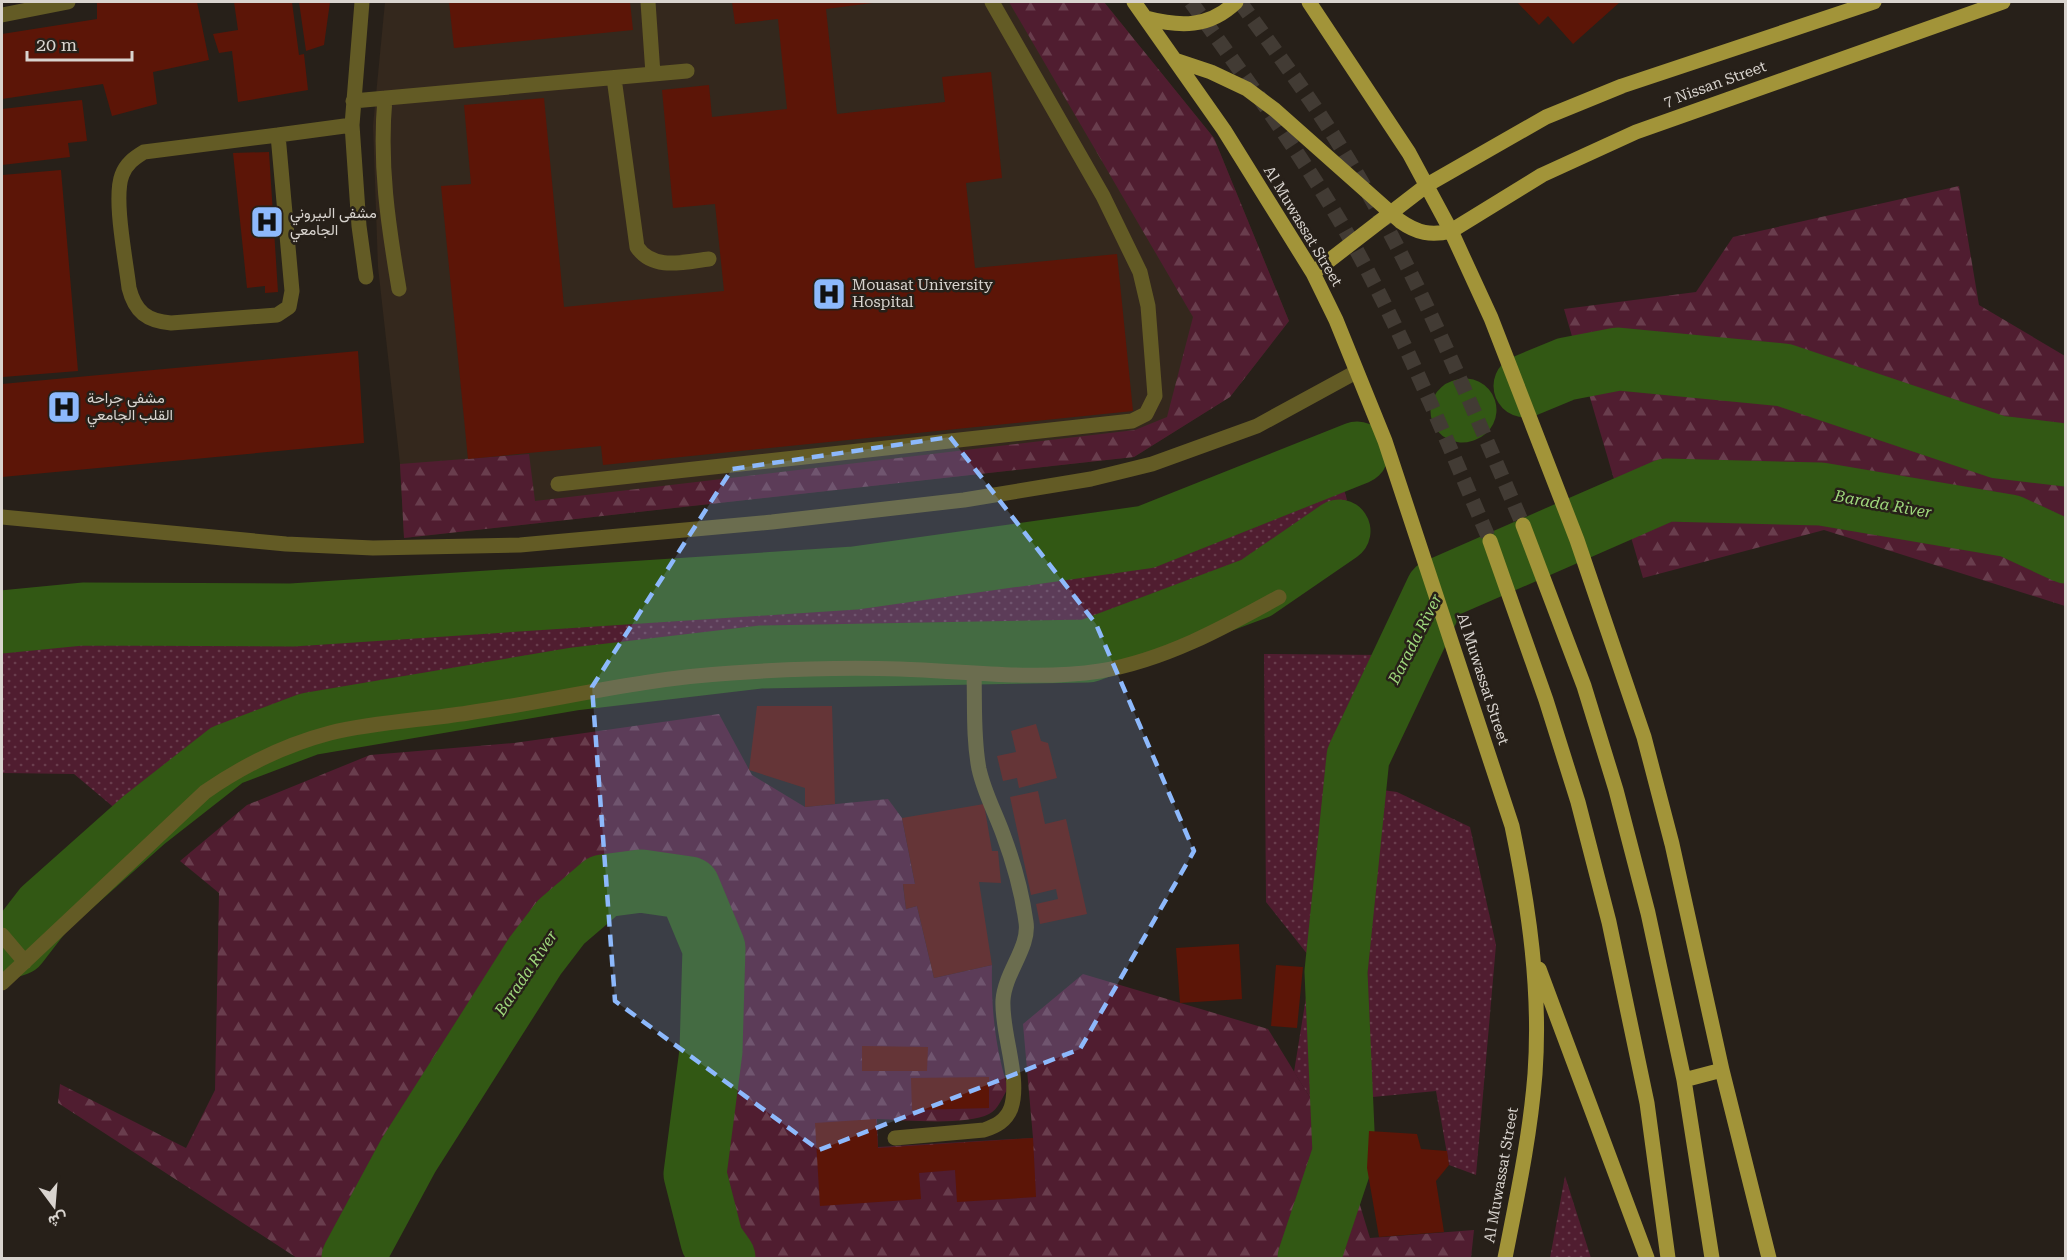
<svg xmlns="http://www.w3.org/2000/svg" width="2067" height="1260" font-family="'Roboto Serif',Vazirmatn,serif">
<defs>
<pattern id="green-dots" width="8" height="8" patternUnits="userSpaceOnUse" patternTransform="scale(1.5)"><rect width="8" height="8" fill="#501d30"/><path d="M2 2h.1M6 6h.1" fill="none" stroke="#693d4d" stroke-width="1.8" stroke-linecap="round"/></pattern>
<pattern id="forest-firs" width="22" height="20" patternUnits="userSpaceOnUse" patternTransform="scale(1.5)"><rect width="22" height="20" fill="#501d30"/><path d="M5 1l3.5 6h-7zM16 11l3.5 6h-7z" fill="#693d4d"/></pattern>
</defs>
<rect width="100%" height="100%" fill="#272019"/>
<path fill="#34281d" d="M385,2H1104L1214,138L1289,321L1230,397L1134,457L404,538L400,464L378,267L373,126Z"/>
<path fill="url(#green-dots)" d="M1342,482L1347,500L1254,586L1084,645L778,651L588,675L314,717L213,756L136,826L74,774L2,773V636L295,632L850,595L1152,548Z
M1264,654L1383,655L1343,749L1324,978L1326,1050L1319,1112L1294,1072L1312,960L1266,902Z
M1375,789L1397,792L1470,827L1496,945L1476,1175L1449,1165L1436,1091L1362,1098Z
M1565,1176L1591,1258H1550Z"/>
<path fill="url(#forest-firs)" d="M1009,2H1104L1214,138L1289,321L1230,397L1134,457L404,538L400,464L529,454L535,501L1135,430L1167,417L1193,317Z
M1959,186L1979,305L2065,356V606L1824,530L1643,578L1564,309L1696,292L1733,237Z
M719,714L752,775L805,807L888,799L902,818L915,884L903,885L906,909L917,906L934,978L992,965C991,1007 995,1048 1008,1088C1003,1096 998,1110 989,1114C967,1126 903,1120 877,1119L878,1147L1033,1138L1023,1024L1083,974L1268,1029L1344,1153L1370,1238L1474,1230L1471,1258H734L715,1230L706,1171L729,992L721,933L707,896L668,863L589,858L530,926L326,1258H297L58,1103L60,1084L186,1148L215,1090L219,893L180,861L247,805L370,755L514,743Z"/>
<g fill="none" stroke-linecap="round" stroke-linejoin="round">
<path stroke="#325814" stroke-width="63" d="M1525,386L1566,369L1618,359L1784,375L1998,447L2066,455
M1462,411L1465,410
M2,622L83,614L292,615L855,578L1146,537L1357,453
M2,949L17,944L44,909L144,820L227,755L309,724L574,679L761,657L1088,651L1256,588L1339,531
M353,1258L408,1156L535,956L561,922L603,886L641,881L689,888L714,948L711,1051L695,1174L712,1241L724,1258
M1309,1258L1344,1153L1336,972L1358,757L1437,590L1666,490L1821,494L2010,526L2066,552"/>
</g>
<path fill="#5c1507" d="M97,2H197L209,60L153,72L157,104L112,116L103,84L2,99V34L97,19Z
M234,2H292L299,55L304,54L308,90L238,102L232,51L219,53L213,34L238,30Z
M299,2H330L324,45L306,51Z
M449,2H630L633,30L454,48Z
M732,2H880L826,9L837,114L945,102L942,77L991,72L1002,178L966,183L975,268L1117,254L1133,411L603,465L601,446L468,459L441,186L471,184L464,105L544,98L564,307L724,291L715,204L673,208L662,90L709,85L712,117L787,109L778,19L735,24Z
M1517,2H1620L1573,44L1548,16L1539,25Z
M82,100L87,141L68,143L70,157L2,165V109Z
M269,152L278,292L265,293V286L247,288L233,153Z
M61,170L78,371L3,377L2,175Z
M358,351L364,443L2,477V384Z
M757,706H832L835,804L805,807V788L749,770Z
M1036,724L1041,741L1048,743L1057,778L1019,788L1017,778L1003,781L997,756L1016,752L1011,731Z
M1038,791L1045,824L1066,819L1087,914L1040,924L1036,904L1058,899L1056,889L1031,895L1010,797Z
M984,804L992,851H998L1001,883L979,882L992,965L934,978L917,906L906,909L903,884H915L902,818Z
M1239,944L1242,999L1180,1003L1176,948Z
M1276,965L1303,967L1297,1028L1271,1026Z
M862,1046L928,1047L927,1071H862Z
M989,1077V1108L912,1110L911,1078Z
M876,1119L878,1148L1033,1138L1036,1197L957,1202L955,1170L919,1173L921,1199L820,1206L815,1123Z
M1369,1131L1417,1134L1421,1149L1447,1151L1449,1165L1436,1181L1444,1232L1379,1237L1367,1168Z"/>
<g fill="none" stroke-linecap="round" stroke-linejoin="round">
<path stroke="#423b34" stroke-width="15" stroke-dasharray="15 8" stroke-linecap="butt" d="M1191,2C1244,76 1298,149 1344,228C1401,327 1444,435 1490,541
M1240,2C1277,53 1315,104 1348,159C1419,275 1469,401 1523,525"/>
<path stroke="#635b25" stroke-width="15" d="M362,2L352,125L359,226L366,277
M648,2L653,74
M2,15L68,2
M614,78L637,247C653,271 684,262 709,259
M385,98C379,164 388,224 399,289
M353,101L687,71
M278,135L292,291L289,307L277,315L171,323C147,321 135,312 129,288C126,261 113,198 122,175C126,164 134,158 144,152Z
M278,135L352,125
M558,484L1132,421L1146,414L1155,396L1148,306L1140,272L1103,196L992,2
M2,517L286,544L373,548L520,545L772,522L964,500L1091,479L1152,464L1257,426L1356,372
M2,935L25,962
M2,983L205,792C244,765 284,745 330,733C375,722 423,720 468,713C557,700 643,678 732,673C788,669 844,667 900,669C966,671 1034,681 1100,671C1165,660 1223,628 1279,597
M895,1138L984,1130C996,1126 1006,1121 1011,1108C1021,1078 1001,1032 1003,1000C1005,972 1030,947 1026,922C1022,893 1013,861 1003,834C995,812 984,792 979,769C973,738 975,705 974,674"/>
<path stroke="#a29439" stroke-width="15" d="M1134,2L1224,130L1313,273L1336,320L1385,441L1512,826C1529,908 1541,991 1535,1074C1530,1137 1517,1197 1505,1258
M1309,2L1409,153L1451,231L1491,318L1577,540L1644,737L1672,844L1722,1070L1769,1258
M1146,18C1180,27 1209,28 1236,2
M1175,60L1211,72L1247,89L1275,110L1400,221C1417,233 1431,236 1451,231L1542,175L1636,132L2003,2
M1313,273L1427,185L1546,117L1622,86L1874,2
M1523,525L1584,686L1616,790L1648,913L1684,1080L1712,1258
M1490,541L1546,700L1578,802L1609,922L1647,1103L1668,1258
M1539,969L1647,1258
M1684,1080L1722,1070"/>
</g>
<path fill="#8db9fc" fill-opacity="0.2" stroke="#8db9fc" stroke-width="4.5" stroke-dasharray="12 8" stroke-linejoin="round" d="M950,437L1096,624L1194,851L1080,1049L819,1150L615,1001L592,687L732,469Z"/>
<defs>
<symbol id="hospital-square" viewBox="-11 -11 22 22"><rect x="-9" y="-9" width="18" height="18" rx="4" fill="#8db9fc" stroke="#272019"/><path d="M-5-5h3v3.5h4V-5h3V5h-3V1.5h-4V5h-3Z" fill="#111"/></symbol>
</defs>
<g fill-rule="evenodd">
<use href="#hospital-square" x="248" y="203" width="38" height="38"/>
<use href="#hospital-square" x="810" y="275" width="38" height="38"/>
<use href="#hospital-square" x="45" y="388" width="38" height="38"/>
</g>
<g text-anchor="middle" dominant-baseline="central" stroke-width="5" stroke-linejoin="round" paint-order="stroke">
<g font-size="15" fill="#d9d4cf" stroke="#272019">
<text transform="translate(1715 84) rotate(-20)">7 Nissan Street</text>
<text transform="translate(1303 226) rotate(59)">Al Muwassat Street</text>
<text transform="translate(1483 679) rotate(72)">Al Muwassat Street</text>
<text transform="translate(1501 1175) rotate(-80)">Al Muwassat Street</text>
</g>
<g font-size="15" fill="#d9d4cf" stroke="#272019" text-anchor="start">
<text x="290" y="213">مشفى البيروني<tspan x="290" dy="17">الجامعي</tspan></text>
<text x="852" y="285">Mouasat University<tspan x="852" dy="17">Hospital</tspan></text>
<text x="87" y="398">مشفى جراحة<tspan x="87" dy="17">القلب الجامعي</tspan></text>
</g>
<g font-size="16" font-style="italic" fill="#9fd87c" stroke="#272019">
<text transform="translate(1883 504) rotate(10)">Barada River</text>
<text transform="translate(1415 639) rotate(-63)">Barada River</text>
<text transform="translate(526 973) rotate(-56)">Barada River</text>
</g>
</g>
<rect width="2067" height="1260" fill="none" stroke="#d9d4cf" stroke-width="6"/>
<g transform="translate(54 1206) rotate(164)" stroke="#272019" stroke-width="4.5" paint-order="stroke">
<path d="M0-4.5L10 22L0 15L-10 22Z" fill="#d9d4cf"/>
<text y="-9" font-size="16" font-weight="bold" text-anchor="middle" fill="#d9d4cf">ش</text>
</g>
<path d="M27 51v9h105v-9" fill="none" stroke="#d9d4cf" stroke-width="3"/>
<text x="36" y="51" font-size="18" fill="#d9d4cf" stroke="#272019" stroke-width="4.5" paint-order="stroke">20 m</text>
</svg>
